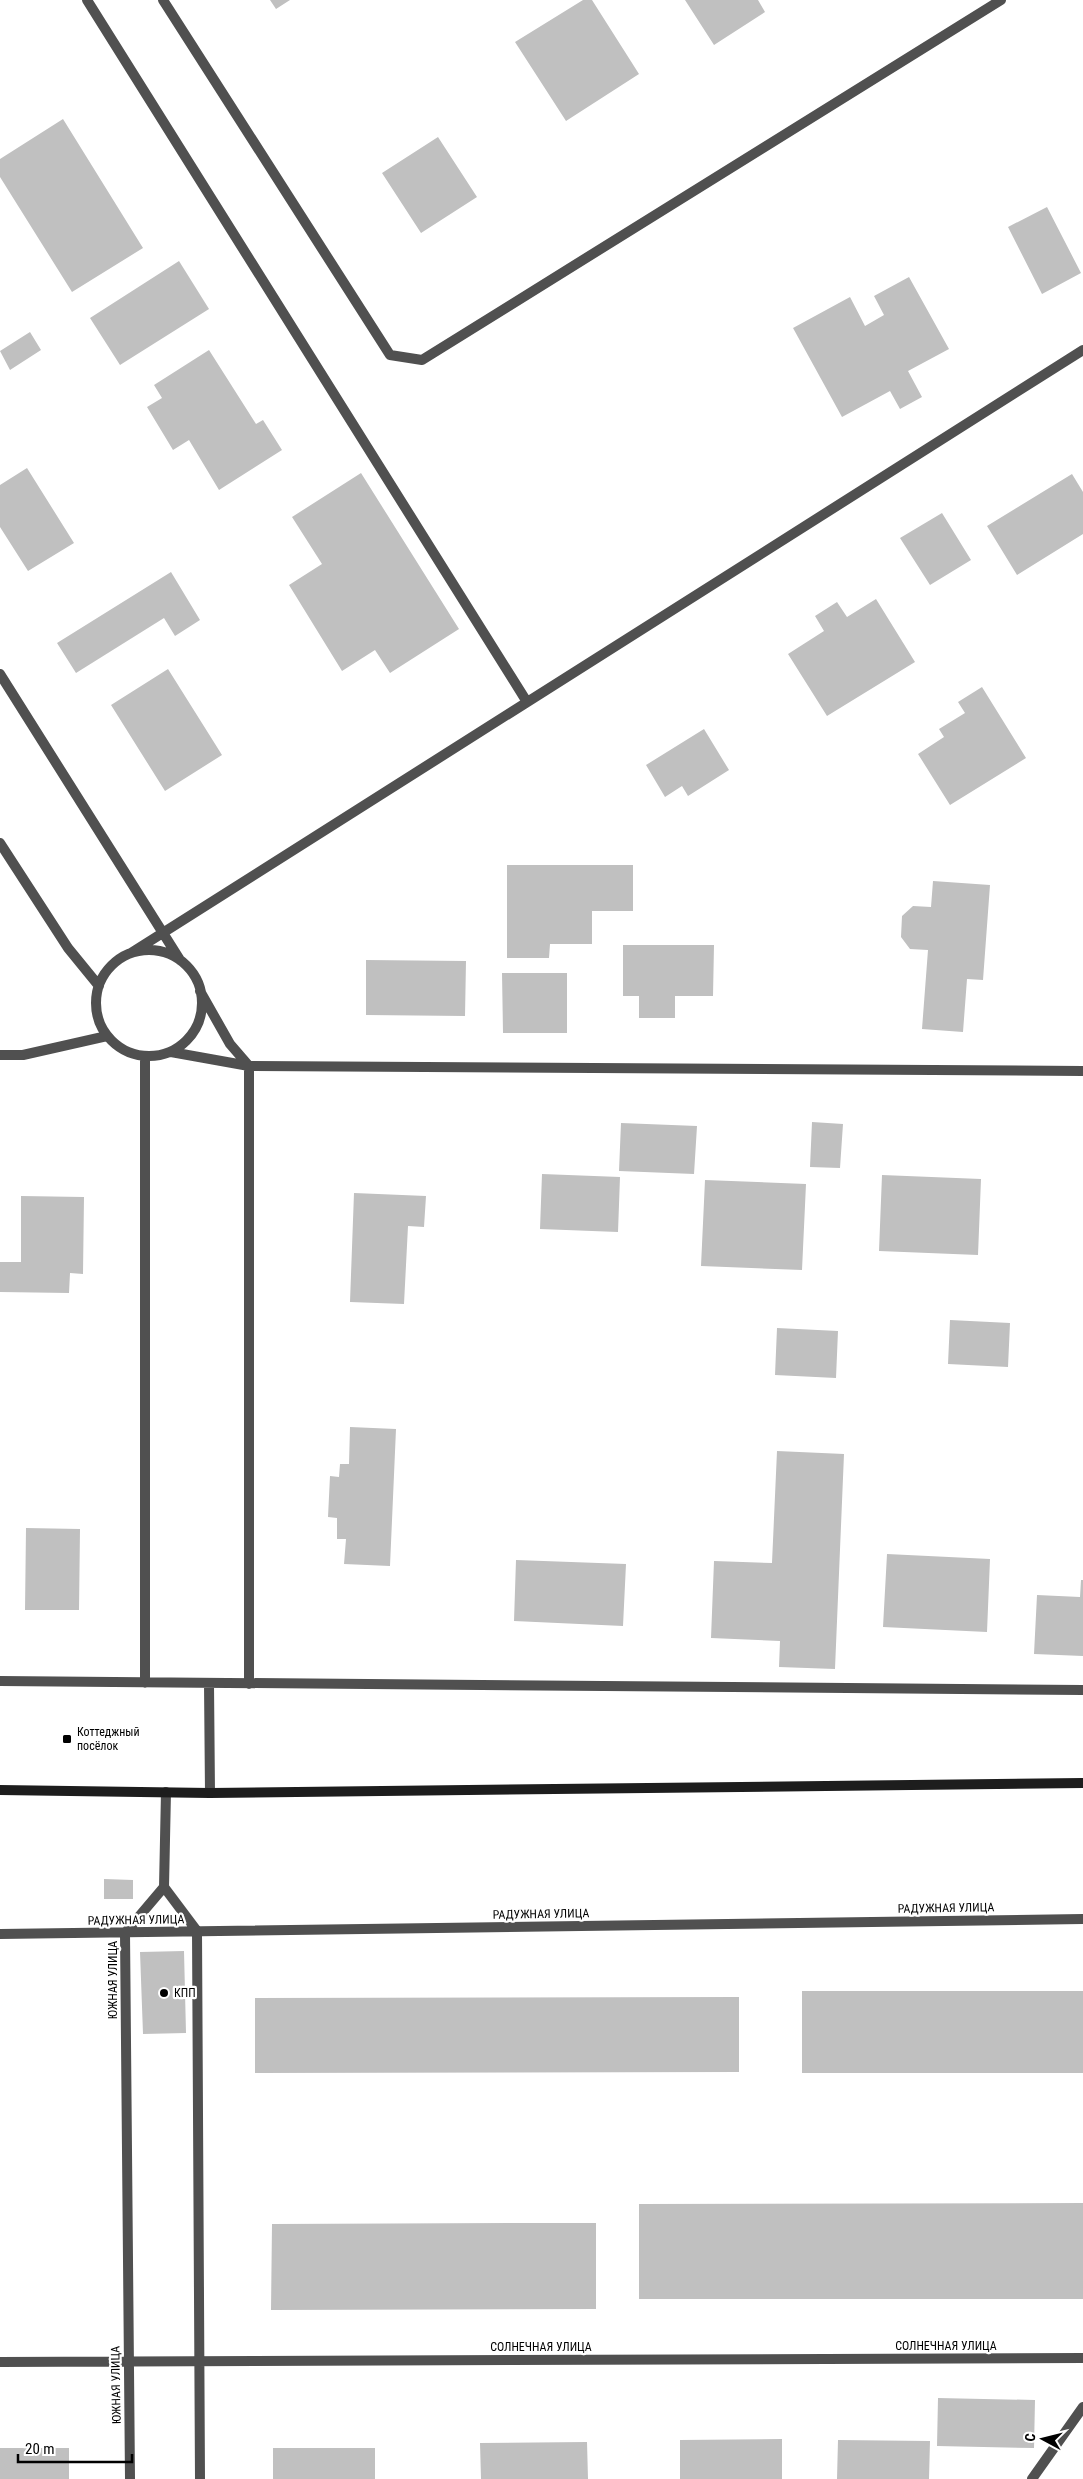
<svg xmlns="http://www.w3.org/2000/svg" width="1083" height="2479" font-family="'Roboto Condensed',sans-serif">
<rect width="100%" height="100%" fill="#fff"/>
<path fill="#c0c0c0" d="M270,0H290L276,9Z
M583,0H592L639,74L566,121L515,42Z
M685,0H758L765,12L714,45Z
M63,119L143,248L72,292L0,177V159Z
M438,137L477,197L421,233L382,173Z
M1047,207L1081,273L1042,294L1008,227Z
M179,261L209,309L120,365L90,318Z
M909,277L949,349L908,371L922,397L900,409L890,391L842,417L793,328L850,297L865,326L884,315L874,296Z
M30,332L41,350L10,370L0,351Z
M209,350L256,424L263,420L282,450L219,490L189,440L173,450L147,407L162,398L154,385Z
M27,468L74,543L28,571L0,527V485Z
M361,473L459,629L390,673L375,650L342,671L289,585L322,564L292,517Z
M1072,474L1083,492V534L1017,575L987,526Z
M942,513L971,560L930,585L900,538Z
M171,572L200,620L175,636L164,618L76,673L57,643Z
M876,599L915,662L827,716L788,654L824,631L815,616L837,602L847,617Z
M168,669L222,755L165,791L111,705Z
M982,687L1026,758L950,805L918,754L944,737L939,729L965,713L958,702Z
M704,729L729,770L688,796L682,786L665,797L646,765Z
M507,865H633V911H592V944H550L549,958H507Z
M933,881L990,885L983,980L967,979L963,1032L922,1029L928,950L910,949L901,937L902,916L913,906L931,907Z
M623,945H714L713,996H675V1018H639V996H623Z
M366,960L466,961L465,1016L366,1015Z
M502,973H567V1033H503Z
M812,1122L843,1124L840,1168L810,1167Z
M621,1123L697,1126L694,1174L619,1171Z
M542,1174L620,1177L618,1232L540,1229Z
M882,1175L981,1179L978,1255L879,1251Z
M705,1180L806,1184L802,1270L701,1266Z
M354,1193L426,1196L424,1227L408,1226L404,1304L350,1302Z
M21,1196L84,1197L83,1274L70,1273L69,1293L0,1292V1262H21Z
M950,1320L1010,1323L1008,1367L948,1364Z
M777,1328L838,1331L836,1378L775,1375Z
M350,1427L396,1429L390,1566L344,1564L346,1539H337V1518L328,1517L330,1476L339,1477L340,1464H349Z
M777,1451L844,1454L835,1669L779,1667L780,1641L711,1638L714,1561L772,1563Z
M26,1528L80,1529L79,1610H25Z
M887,1554L990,1559L987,1632L883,1627Z
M516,1560L626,1564L623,1626L514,1621Z
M1081,1580H1083V1656L1034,1654L1037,1595L1080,1597Z
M104,1879L133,1880V1899H104Z
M184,1951L186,2033L143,2034L140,1952Z
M802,1991H1083V2073H802Z
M739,1997V2072L255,2073V1998Z
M1083,2203V2299H639V2204Z
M513,2223H596V2309L271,2310L272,2224Z
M938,2398L1035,2400L1034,2448L937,2446Z
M782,2439V2479H680V2440Z
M838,2440L930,2441L929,2479H837Z
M587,2442L588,2479H481L480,2443Z
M0,2448H69V2479H0Z
M273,2448H375V2479H273Z"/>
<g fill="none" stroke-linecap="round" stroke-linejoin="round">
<path stroke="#505050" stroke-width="10" d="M87,0L527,702
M163,0L390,355L422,360L1001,0
M0,674L180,960
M0,843L68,948L99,986
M96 1003a53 53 0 1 1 106 0a53 53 0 1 1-106 0Z
M131,953L1083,350
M200,991L230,1044L249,1066V1684
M171,1052L249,1066L1083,1071
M0,1055H23L107,1036
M0,1681L1083,1690
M145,1683V1057
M209,1684L210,1793
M164,1887L197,1931L200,2479
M164,1887L166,1792
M0,1934L1083,1919
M0,2362L1083,2358
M130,2479L125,1933L164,1887
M1032,2479L1083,2407"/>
<path stroke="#1d1d1d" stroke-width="10" d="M0,1790L210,1793L1083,1783"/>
</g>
<g fill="#000" stroke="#fff" stroke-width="2">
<rect x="62" y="1734" width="10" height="10" rx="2.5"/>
<circle cx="164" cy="1993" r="5"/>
</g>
<g text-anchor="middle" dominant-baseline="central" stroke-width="4.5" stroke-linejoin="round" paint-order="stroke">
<g font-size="12" fill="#000" stroke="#fff" text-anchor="start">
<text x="77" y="1732">Коттеджный<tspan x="77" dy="14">посёлок</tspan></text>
<text x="174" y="1993">КПП</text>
</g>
<g font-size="12" fill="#000" stroke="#fff">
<text transform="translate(946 1908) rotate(-1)">РАДУЖНАЯ УЛИЦА</text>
<text transform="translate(541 1914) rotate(-1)">РАДУЖНАЯ УЛИЦА</text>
<text transform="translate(136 1920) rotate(-1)">РАДУЖНАЯ УЛИЦА</text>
<text transform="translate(113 1980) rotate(-90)">ЮЖНАЯ УЛИЦА</text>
<text x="946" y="2346">СОЛНЕЧНАЯ УЛИЦА</text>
<text x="541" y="2347">СОЛНЕЧНАЯ УЛИЦА</text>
<text transform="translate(116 2385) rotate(-91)">ЮЖНАЯ УЛИЦА</text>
</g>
</g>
<g transform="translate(1043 2439) rotate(277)" stroke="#ffffff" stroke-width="4" paint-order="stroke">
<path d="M0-4L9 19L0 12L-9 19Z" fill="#000000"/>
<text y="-8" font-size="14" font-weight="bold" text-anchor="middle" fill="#000000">С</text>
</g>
<path d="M18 2454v8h114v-8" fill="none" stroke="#000000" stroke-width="2.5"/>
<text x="25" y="2454" font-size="15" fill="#000000" stroke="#ffffff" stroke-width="4" paint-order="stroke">20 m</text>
</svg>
